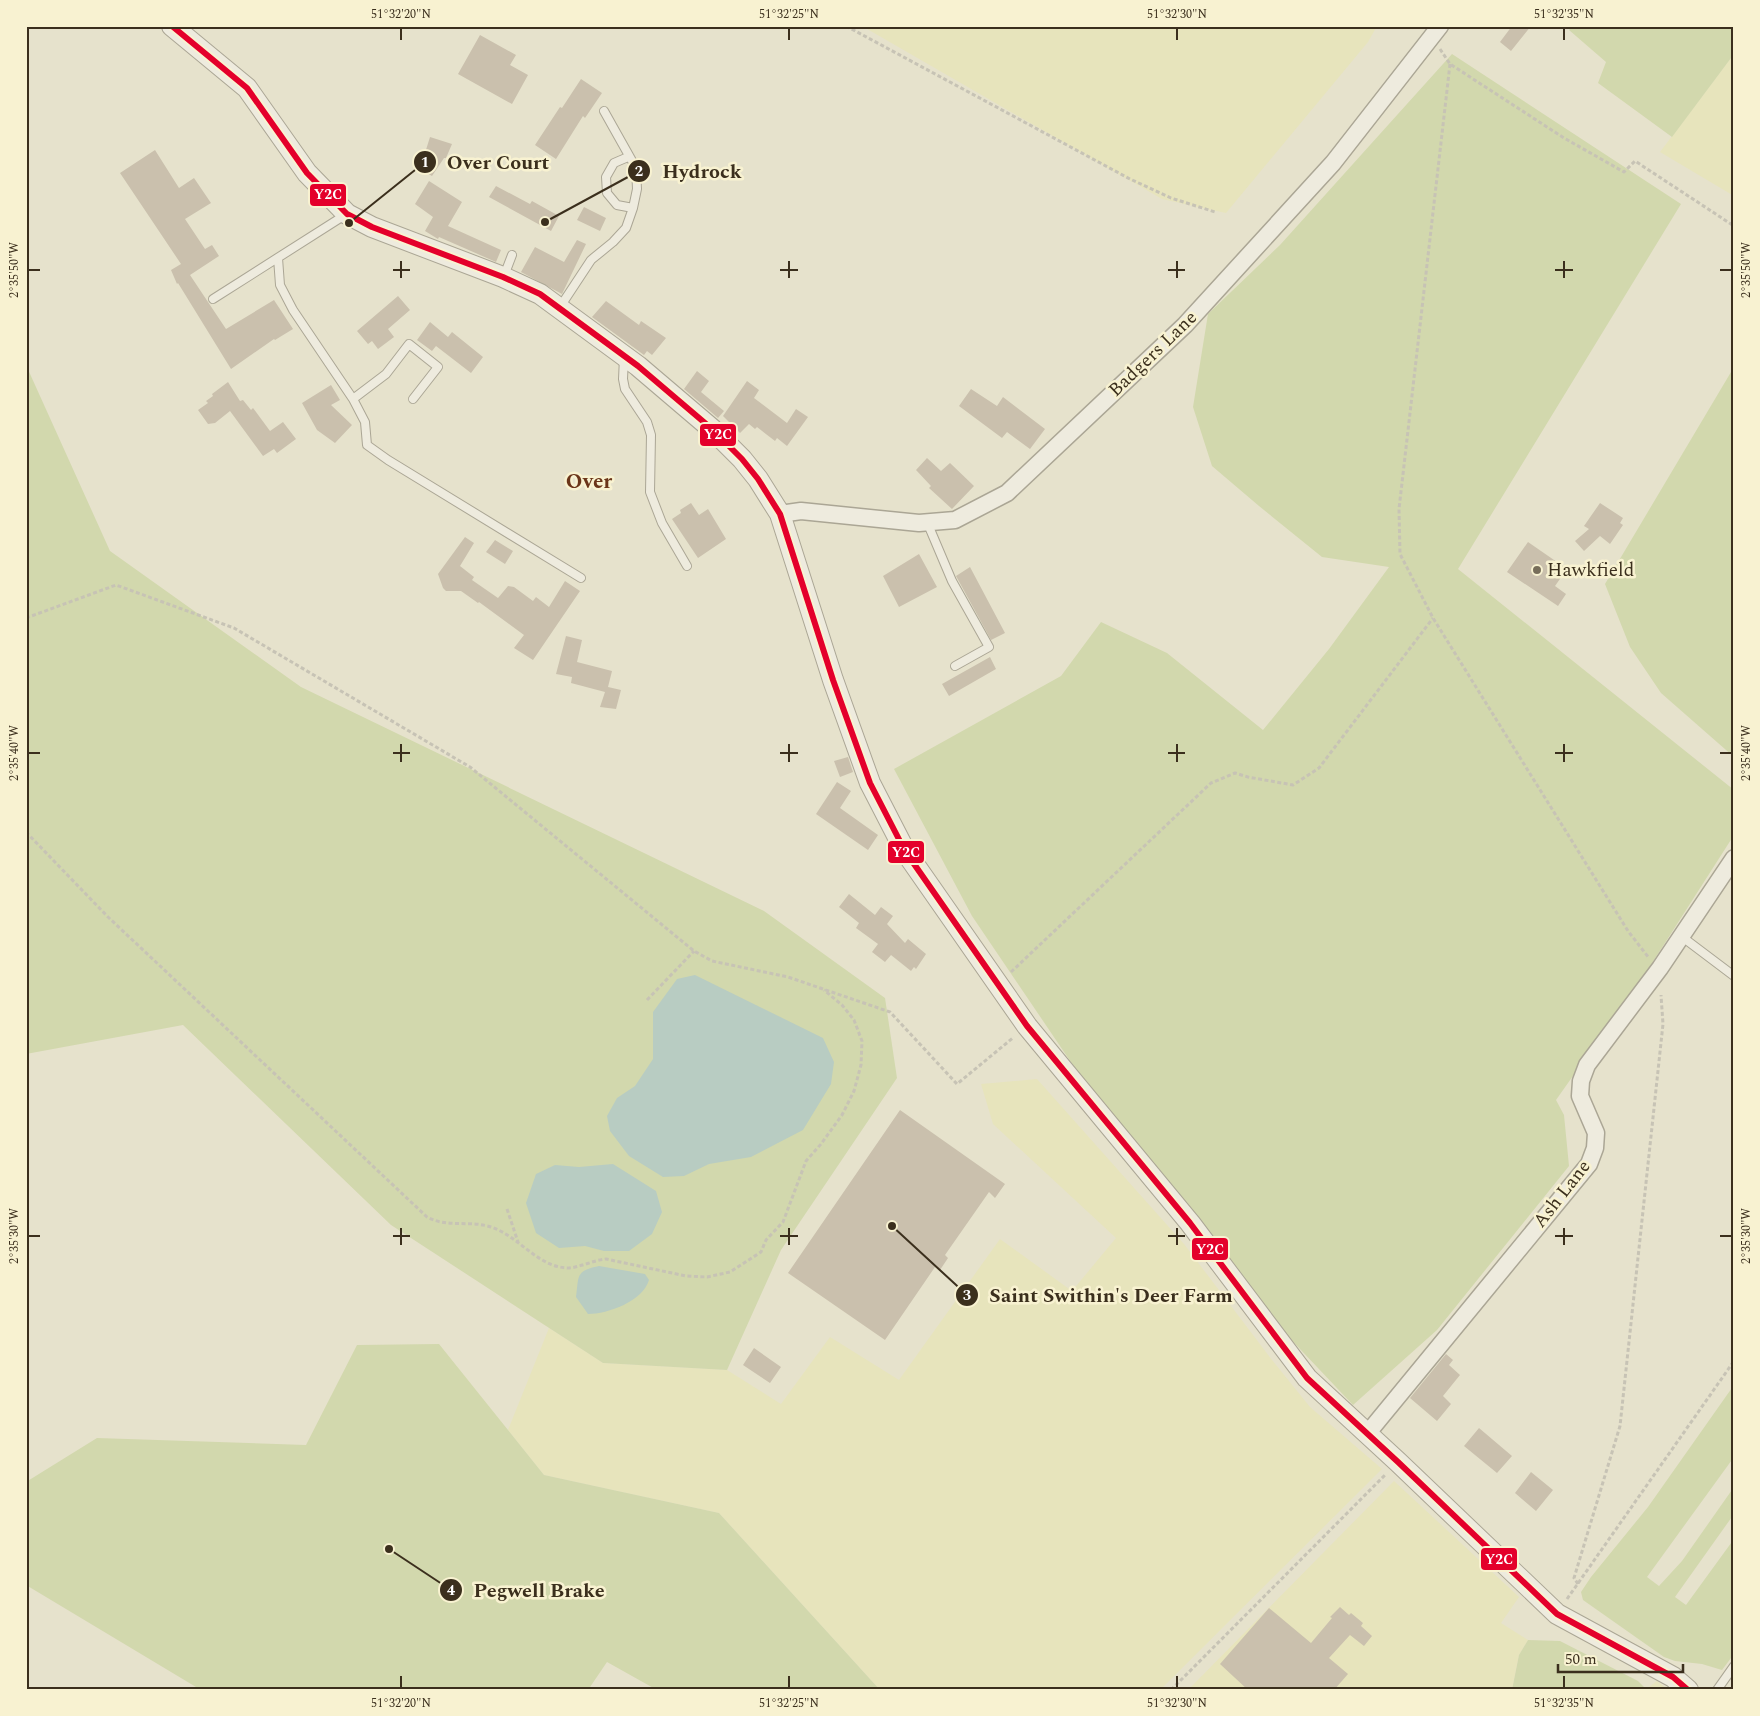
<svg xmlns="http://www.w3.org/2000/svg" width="1760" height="1716" font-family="Spectral,serif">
<rect width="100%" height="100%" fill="#e6e2cc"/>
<path fill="#e7e4bc" d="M862,26H1377L1368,42L1226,213L1162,199Z
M1734,54V196L1660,152Z
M1037,1079L1184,1244L1272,1360L1310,1407L1382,1469L1160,1690H880L719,1513L544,1475L508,1430L549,1328L603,1363L727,1370L781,1404L830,1337L899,1380L1000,1239L1072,1291L1116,1238L993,1124L981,1084Z
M1394,1481L1519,1597L1501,1623L1528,1640L1519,1655L1512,1690H1188Z
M1657,1681L1668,1690H1645L1646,1689Z"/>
<path fill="#d2d8ad" d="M1573,26H1734V54L1672,137L1598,83L1606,62L1569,30Z
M1452,54L1681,204L1458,569L1734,790V835L1647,971L1556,1100L1564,1115L1569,1166L1437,1330L1353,1405L1282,1330L1081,1077L972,916L894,769L1061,676L1101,622L1167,653L1263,730L1329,649L1389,567L1322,557L1259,506L1212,466L1193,407L1208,314L1280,245Z
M26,365L110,551L301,687L764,911L885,998L897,1078L781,1250L727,1370L603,1363L391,1225L183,1025L26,1054Z
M1734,367V757L1661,693L1630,647L1605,584Z
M439,1344L544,1475L719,1513L880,1690H657L607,1662L588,1690H201L26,1585V1482L97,1438L306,1445L357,1345Z
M1734,1385V1457L1647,1577L1659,1586L1682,1561L1734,1487V1514L1675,1597L1686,1605L1734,1539V1654L1722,1670L1702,1664L1675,1661L1664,1657L1583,1600L1581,1592L1591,1577L1648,1507Z
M1528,1640L1560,1641L1638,1681L1646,1689L1512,1690L1519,1655Z"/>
<path fill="#b8ccc2" d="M695,975L823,1038L834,1062L831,1084L803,1130L751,1157L709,1164L684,1176L663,1177L629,1156L610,1131L607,1116L617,1098L635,1086L653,1059V1012L677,979Z
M613,1164L656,1191L662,1212L652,1234L629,1251H604L585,1246L559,1248L536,1233L526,1203L536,1174L555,1165L579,1167Z
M599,1266L645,1274L649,1280C643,1301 608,1314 588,1314L576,1297C579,1276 575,1271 599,1266Z"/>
<path fill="#cac0ad" d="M1512,26H1531L1511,51L1500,42Z
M480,35L516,55L510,65L528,75L512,104L458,74Z
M581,79L602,93L585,118L583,116L556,159L535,145L560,107L562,108Z
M430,137L452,144L446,158H444L432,176L420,169Z
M155,150L179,188L194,178L211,203L185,219L205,249L212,245L219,256L190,275L226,329L274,300L293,329L275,340L274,339L231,369L178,283L177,284L171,270L181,264L120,173Z
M429,181L462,202L448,226L501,250L496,262L439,237L438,239L425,231L433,217L415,204Z
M496,186L530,204L532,201L559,216L551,231L489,197Z
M584,207L606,218L600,231L577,220Z
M577,240L586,244L562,294L521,272L535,247L564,262Z
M398,296L410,310L388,329L394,337L378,349L372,341L368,344L357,331Z
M606,301L639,325L641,321L666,338L652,355L647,351L644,355L592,317Z
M430,322L448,337L452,332L483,357L471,373L436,346L432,351L417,340Z
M697,371L709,381L701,392L724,411L718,418L684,389Z
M747,381L759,390L754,398L787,423L796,409L808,417L787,446L777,438L775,441L757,427L755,429L749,424L740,433L723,416Z
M228,382L240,401L243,400L251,410L253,408L270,431L283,422L296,439L277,453L274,449L263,456L230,411L215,423L208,424L198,410L208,403L206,401L213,396L212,394Z
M331,385L340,400L331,405L352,425L335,443L317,430L302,403Z
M971,389L997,406L1003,397L1045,429L1030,449L1007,432L1002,438L959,406Z
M927,458L941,471L950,463L974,486L952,509L929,488L931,486L916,470Z
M691,503L699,515L708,509L726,539L698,558L672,519L681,513L680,510Z
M1600,503L1623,518L1620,523L1623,525L1610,544L1600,536L1584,551L1575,541L1589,529L1584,526Z
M465,537L474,543L460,566L474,577L472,580L498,598L508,586L514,587L533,601L536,597L549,607L565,581L580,591L533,660L514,648L524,635L479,602L478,603L461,591H446L443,588L438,574Z
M495,540L513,551L505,564L486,552Z
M1528,542L1567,569L1555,586L1566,594L1558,606L1507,572Z
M919,554L937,587L899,607L883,576Z
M970,567L1005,633L991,640L956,576Z
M566,636L582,640L577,662L612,671L608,687L621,690L616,709L600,707L605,692L571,683L572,677L556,674Z
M990,657L996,669L949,696L942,684Z
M848,757L853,772L840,777L834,761Z
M837,782L851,791L840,808L878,835L868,850L816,814Z
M849,894L875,915L881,907L893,916L887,924L905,943L908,939L926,954L916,969L914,967L911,971L891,955L885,962L872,952L878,944L856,928L859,923L839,907Z
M900,1110L1005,1184L995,1198L989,1192L945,1255L948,1258L940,1270L935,1267L885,1340L788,1273Z
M754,1348L781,1367L770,1383L743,1365Z
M1446,1354L1453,1360L1449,1365L1460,1375L1443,1396L1451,1404L1437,1421L1410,1398Z
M1479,1428L1512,1456L1497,1473L1464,1446Z
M1531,1472L1553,1490L1536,1511L1515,1493Z
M1340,1607L1349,1615L1351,1613L1363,1623L1361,1626L1372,1636L1364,1646L1350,1635L1329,1658L1348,1674L1334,1690H1248L1220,1664L1269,1608L1311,1643L1332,1618L1330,1617Z"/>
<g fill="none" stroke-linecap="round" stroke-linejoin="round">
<defs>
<path id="service" d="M628,157L614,163L606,177L607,193L617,205L633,208
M278,258L280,285L293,310L353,399L365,422L367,445L388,460L581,578
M504,276L512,255
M213,299L345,215
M560,307L591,260L613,242L626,228L633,208L637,189L636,168L604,111
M624,358L623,379L625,389L647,422L651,435L650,492L662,523L687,566
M353,399L386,374L409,344L438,367L413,399
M927,522L952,581L989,647L955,666
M1681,936L1734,976
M1717,1690L1734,1666"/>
<path id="minor" d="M780,514L801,511L919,523L955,520L1007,493L1185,325L1333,163L1440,26
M1367,1434L1589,1164L1595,1148L1596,1133L1580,1096L1581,1081L1587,1065L1660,968L1734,858"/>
<path id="tertiary" d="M172,26L247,88L307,173L347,214L372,227L503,277L540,294L638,366L712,429L742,459L758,479L780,514L833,680L870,783L905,851L1027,1026L1190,1223L1307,1378L1398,1462L1557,1614L1673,1677L1688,1690"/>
</defs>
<use href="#service" stroke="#aba695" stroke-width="10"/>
<use href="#minor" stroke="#aba695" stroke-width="19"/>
<use href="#tertiary" stroke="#aba695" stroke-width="22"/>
<path stroke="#c7c3b5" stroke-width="3" stroke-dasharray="4 2.5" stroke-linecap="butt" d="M846,26L1130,179L1171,198L1215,212
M1440,49L1450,64L1564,138L1624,172L1635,161L1734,226
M1450,64L1399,509L1400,554L1433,618L1628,931L1649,958
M26,618L116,585L234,628L470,767L694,951L712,961L788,977L890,1012L957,1084L1014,1037
M26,832L108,917L427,1217C447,1228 470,1220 491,1227C519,1236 538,1268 569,1268C581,1267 594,1260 606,1259L686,1276L707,1277L730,1272L761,1252L766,1240L783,1222L806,1161L821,1144L842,1115L854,1091L861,1065L862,1041L854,1020L842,1005L824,990
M1011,972L1211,783L1235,773L1248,777L1293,785L1319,768L1433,618
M647,1000L694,951
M507,1209L518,1242
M1578,1584L1574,1578L1620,1426L1663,1024L1661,995
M1567,1599L1734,1361
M1171,1690L1386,1474"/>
<use href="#service" stroke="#eeebde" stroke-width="8"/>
<use href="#minor" stroke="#eeebde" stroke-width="16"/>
<use href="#tertiary" stroke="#eeebde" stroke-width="20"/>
<defs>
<path id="bus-1" d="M172,26L247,88L307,173L347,214L372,227L503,277L540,294L638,366L712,429L742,459L758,479L780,514L833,680L870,783L905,851L1027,1026L1190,1223L1307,1378L1398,1462L1557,1614L1673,1677L1688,1690"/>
</defs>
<use href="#bus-1" stroke="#f8f2d1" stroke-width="10"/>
<use href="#bus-1" stroke="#e4002b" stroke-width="6"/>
</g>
<path fill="none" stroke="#3b2f1d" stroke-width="2" d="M401,28V40M789,28V40M1177,28V40M1564,28V40M401,261V278M789,261V278M1177,261V278M1564,261V278M28,270H40M393,270H410M780,270H798M1168,270H1185M1555,270H1573M1720,270H1732M401,744V762M789,744V762M1177,744V762M1564,744V762M28,753H40M393,753H410M780,753H798M1168,753H1185M1555,753H1573M1720,753H1732M401,1228V1245M789,1228V1245M1177,1228V1245M1564,1228V1245M28,1236H40M393,1236H410M780,1236H798M1168,1236H1185M1555,1236H1573M1720,1236H1732M401,1676V1688M789,1676V1688M1177,1676V1688M1564,1676V1688"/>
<circle fill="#776e5a" stroke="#f8f2d1" stroke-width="2" cx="1537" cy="570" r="5"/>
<g text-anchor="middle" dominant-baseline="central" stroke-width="5" stroke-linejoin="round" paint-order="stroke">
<g font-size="19" fill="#3b2f1d" stroke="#f8f2d1">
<text transform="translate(1153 354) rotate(-44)">Badgers Lane</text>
<text transform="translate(1562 1194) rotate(-52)">Ash Lane</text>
</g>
<g font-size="19" fill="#3b2f1d" stroke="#f8f2d1" text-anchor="start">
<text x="1547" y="570">Hawkfield</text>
</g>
<g font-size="21" font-weight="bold" fill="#6b3519" stroke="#f8f2d1">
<text x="589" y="482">Over</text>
</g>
</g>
<path fill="none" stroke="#3b2f1d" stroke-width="2" d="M349 223L425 162M545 222L639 171M892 1226L967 1295M389 1549L451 1590"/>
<g fill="#3b2f1d" stroke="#f8f2d1" stroke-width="2">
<circle cx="349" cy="223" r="5"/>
<circle cx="545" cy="222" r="5"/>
<circle cx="892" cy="1226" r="5"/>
<circle cx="389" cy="1549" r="5"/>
<circle cx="425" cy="162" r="12"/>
<circle cx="639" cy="171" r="12"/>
<circle cx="967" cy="1295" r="12"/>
<circle cx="451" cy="1590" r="12"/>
</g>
<g font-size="15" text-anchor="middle" font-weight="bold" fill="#fff">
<text x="425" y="167">1</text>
<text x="639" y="176">2</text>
<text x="967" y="1300">3</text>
<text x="451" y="1595">4</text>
</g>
<g font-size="20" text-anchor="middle" font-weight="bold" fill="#3b2f1d" stroke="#f8f2d1" stroke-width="5" stroke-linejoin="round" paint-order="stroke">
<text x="498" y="169">Over Court</text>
<text x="702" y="178">Hydrock</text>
<text x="1111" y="1302">Saint Swithin's Deer Farm</text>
<text x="539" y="1597">Pegwell Brake</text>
</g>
<g stroke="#f8f2d1" stroke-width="2">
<rect x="309" y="183" width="38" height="24" rx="5" fill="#e4002b"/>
<rect x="699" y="423" width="38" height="24" rx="5" fill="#e4002b"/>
<rect x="887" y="840" width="38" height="24" rx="5" fill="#e4002b"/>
<rect x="1191" y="1237" width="38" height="24" rx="5" fill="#e4002b"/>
<rect x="1480" y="1547" width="38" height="24" rx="5" fill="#e4002b"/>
</g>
<g font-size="14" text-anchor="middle" font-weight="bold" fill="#fff">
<text x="328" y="199">Y2C</text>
<text x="718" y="439">Y2C</text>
<text x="906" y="857">Y2C</text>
<text x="1210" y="1254">Y2C</text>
<text x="1499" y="1564">Y2C</text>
</g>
<rect width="1760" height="1716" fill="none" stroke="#f8f2d1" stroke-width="55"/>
<path d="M1558 1664v8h125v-8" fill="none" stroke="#3b2f1d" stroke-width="2.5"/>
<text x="1565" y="1664" font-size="15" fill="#3b2f1d" stroke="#f8f2d1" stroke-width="4" paint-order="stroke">50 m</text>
<rect x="28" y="28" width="1704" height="1660" fill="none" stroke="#3b2f1d" stroke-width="2"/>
<g font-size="12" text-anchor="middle" fill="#3b2f1d">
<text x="401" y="18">51°32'20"N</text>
<text x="789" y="18">51°32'25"N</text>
<text x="1177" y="18">51°32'30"N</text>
<text x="1564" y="18">51°32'35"N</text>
<text transform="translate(1746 270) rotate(-90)" y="4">2°35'50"W</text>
<text transform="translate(14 270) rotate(-90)" y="4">2°35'50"W</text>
<text transform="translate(1746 753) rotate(-90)" y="4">2°35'40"W</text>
<text transform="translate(14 753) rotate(-90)" y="4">2°35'40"W</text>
<text transform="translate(14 1236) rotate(-90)" y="4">2°35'30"W</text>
<text transform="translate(1746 1236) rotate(-90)" y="4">2°35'30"W</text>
<text x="401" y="1707">51°32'20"N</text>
<text x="789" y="1707">51°32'25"N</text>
<text x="1177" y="1707">51°32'30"N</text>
<text x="1564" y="1707">51°32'35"N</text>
</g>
</svg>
